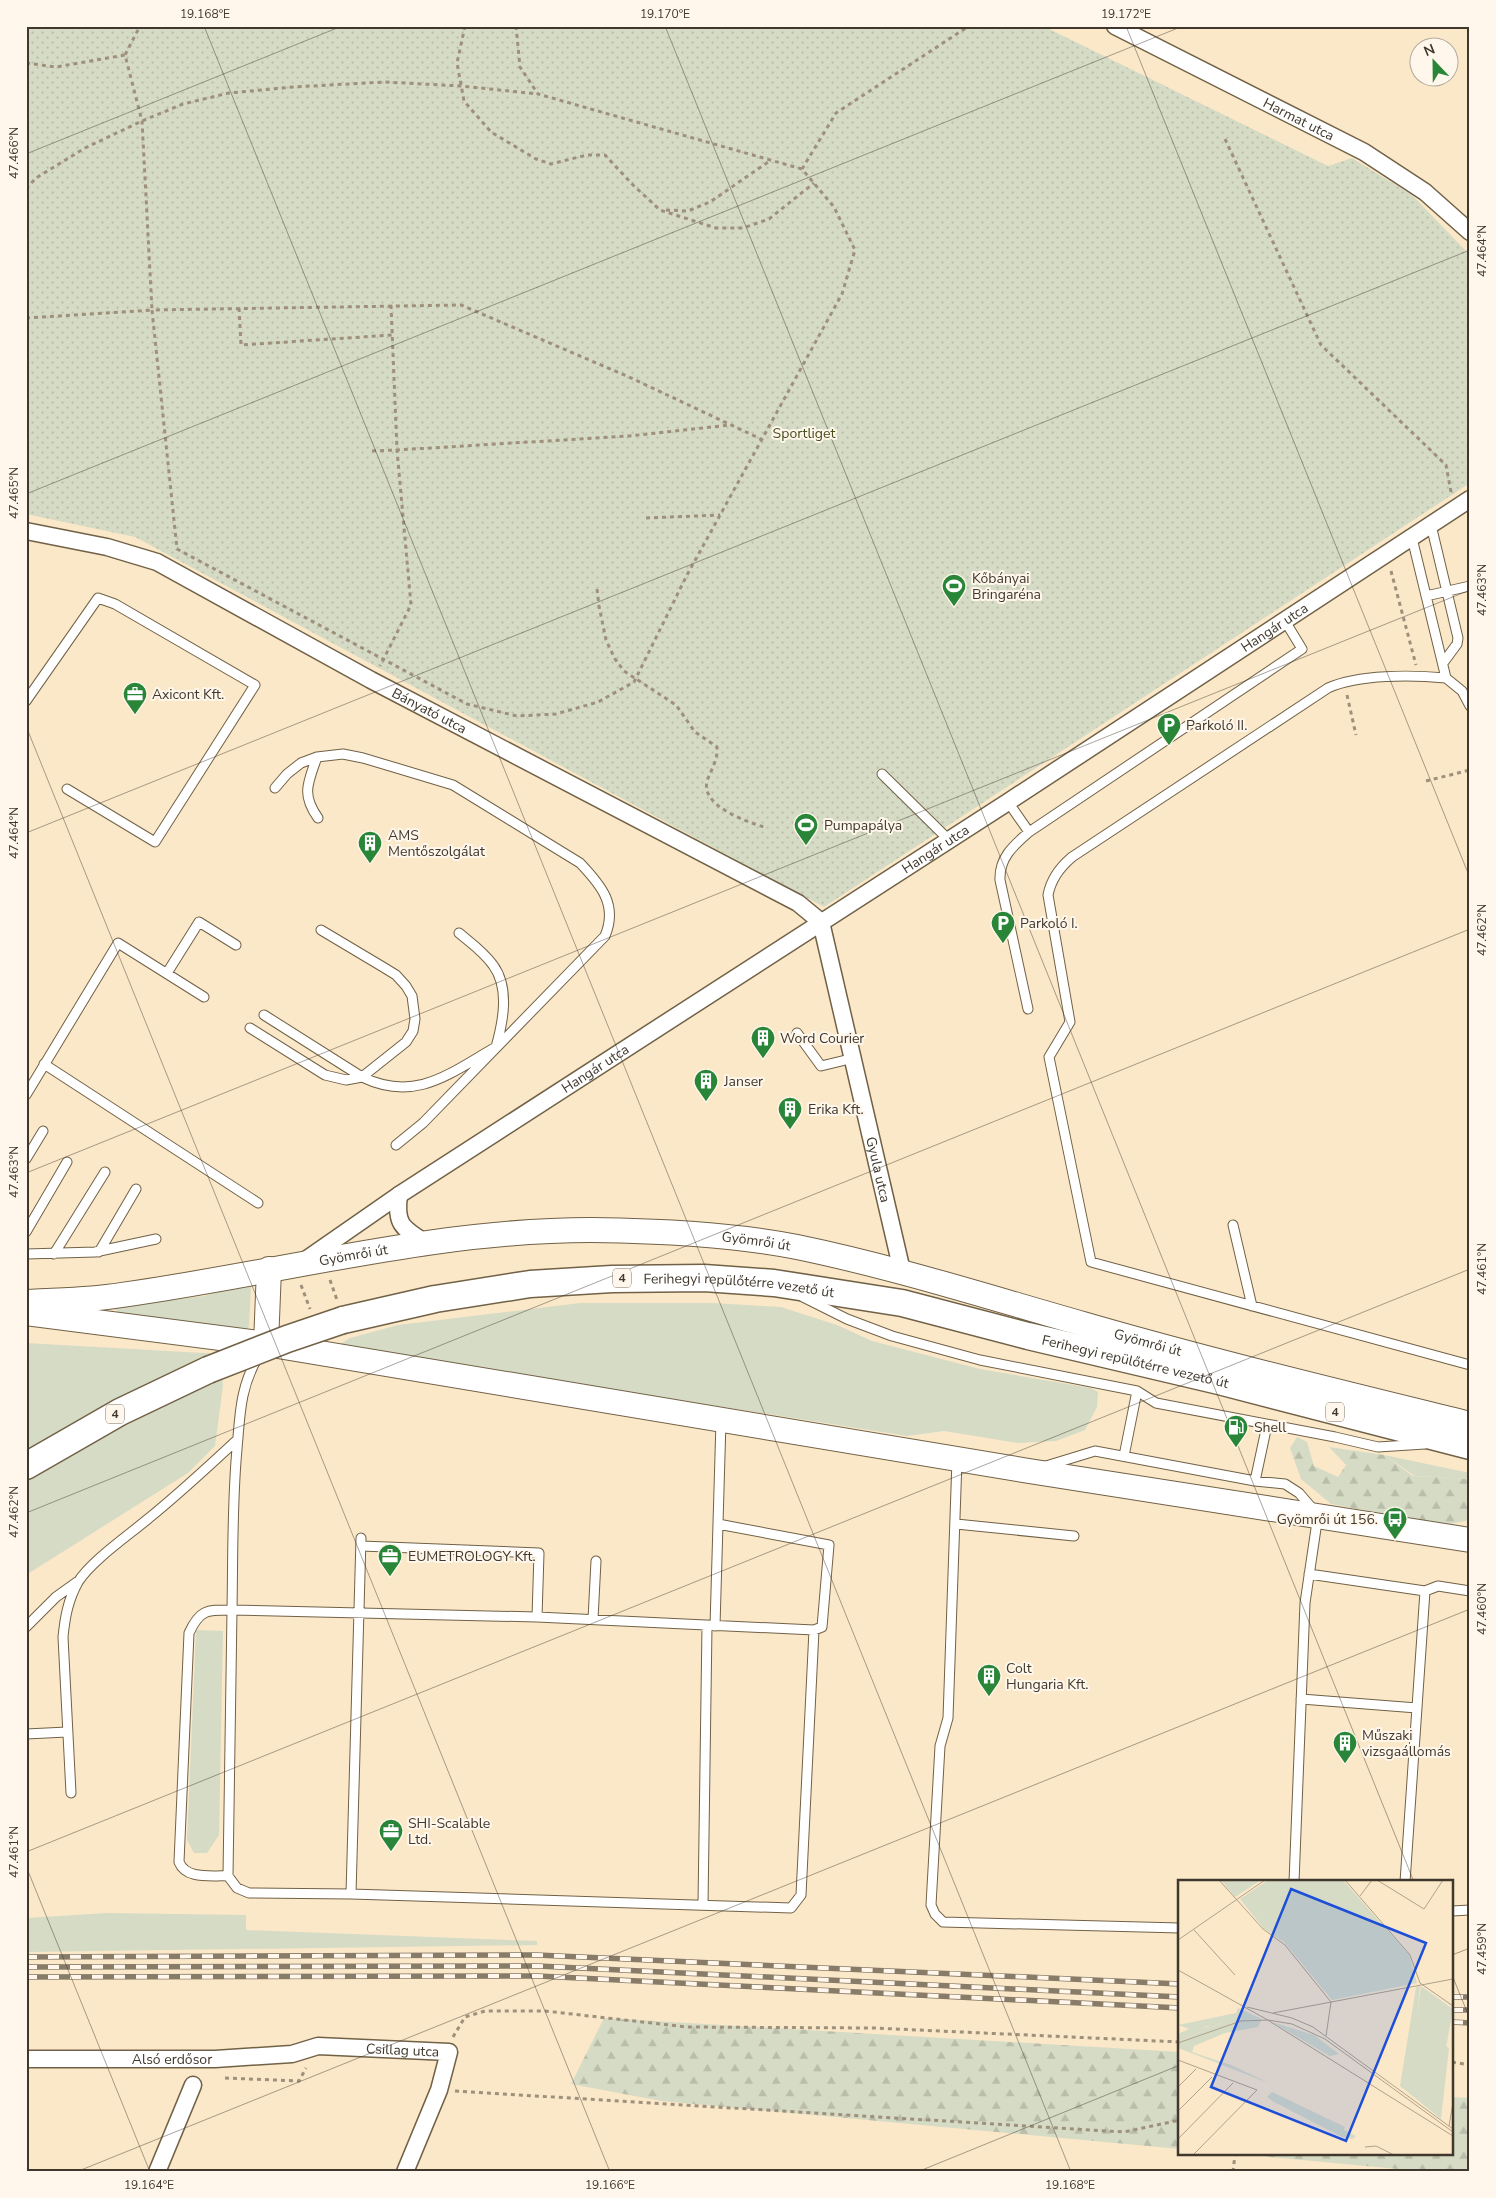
<svg xmlns="http://www.w3.org/2000/svg" width="1496" height="2198" font-family="'Nunito Sans',sans-serif">
<defs>
<pattern id="forest-firs" width="22" height="20" patternUnits="userSpaceOnUse" patternTransform="scale(1.25)"><rect width="22" height="20" fill="#d6dbc5"/><path d="M5 1l3.5 6h-7zM16 11l3.5 6h-7z" fill="#b9bda9"/></pattern>
<pattern id="park-dots" width="8" height="8" patternUnits="userSpaceOnUse" patternTransform="scale(1.25)"><rect width="8" height="8" fill="#d6dbc5"/><path d="M2 2h.1M6 6h.1" fill="none" stroke="#b9bda9" stroke-width="1.8" stroke-linecap="round"/></pattern>
</defs>
<rect width="100%" height="100%" fill="#fbe8c9"/>
<path fill="#d6dbc5" d="M248,1284L251,1286L249,1327L246,1329L119,1313L113,1307L204,1296Z
M580,1303H712L781,1307L837,1325L872,1341L980,1369L1091,1388L1098,1392L1097,1407L1085,1430L1056,1441L1018,1443L944,1431L907,1436L337,1346L350,1338L398,1325Z
M26,1343L221,1354L223,1386L215,1446L188,1473L26,1575Z
M1384,1455L1470,1473V1479L1415,1476Z
M196,1630L223,1631L219,1835L207,1853H194L187,1840Z
M107,1913L246,1915V1930L537,1941V1945L26,1952V1918Z"/>
<path fill="url(#forest-firs)" d="M1297,1437L1307,1442L1314,1466L1338,1477L1346,1465L1329,1447L1384,1455L1413,1476L1470,1479V1520L1445,1525L1331,1504L1301,1479L1290,1448Z
M604,2018L1180,2052V2149L661,2101L571,2084Z
M1452,2097L1470,2098V2168L1451,2172H1430L1239,2154H1452Z"/>
<path fill="url(#park-dots)" d="M26,26H1043L1328,166L1352,158L1412,195L1470,255V483L824,907L135,537L26,514Z"/>
<g fill="none" stroke-linecap="round" stroke-linejoin="round">
<defs>
<path id="lane" d="M1431,525L1458,638L1457,644L1443,663
M1412,538L1446,678L1462,691L1470,706
M1426,596L1470,586
M1446,678C1412,675 1359,674 1328,688L1072,857C1059,868 1051,879 1048,895L1070,1022L1049,1057L1091,1262L1470,1365
M26,701L98,598L115,604L255,685L155,842L67,789
M317,757C308,783 301,794 318,818
M882,774L949,840
M275,788L287,774L301,763L317,757L343,754L363,758L453,785L580,863C601,885 618,905 605,936L423,1123L396,1145
M1008,802L1029,832
M167,973L199,922L236,945
M1028,1009L1000,880C999,858 1013,846 1029,832L1302,649L1285,621
M264,1015L362,1077C416,1103 450,1073 496,1047C503,1022 510,988 493,965C484,952 471,943 459,933
M250,1028L325,1075L346,1080L362,1077L406,1042L413,1031L415,1019L412,996L406,986L396,975L383,967L321,930
M797,1033L821,1066L854,1058
M44,1064L258,1203
M26,1095L118,943L204,997
M26,1159L43,1131
M1233,1225L1252,1306
M26,1232L67,1162
M99,1252L136,1189
M26,1254L95,1252L156,1239
M54,1254L105,1172
M803,1297L847,1319L892,1336L980,1360L1137,1391L1156,1403L1335,1437L1378,1447L1425,1444
M1124,1456L1137,1391
M957,1460L948,1718L940,1746L931,1905L935,1914L943,1922L1180,1928
M1046,1466L1095,1451L1255,1481L1285,1484L1299,1493L1318,1515L1305,1603L1294,1882
M1255,1481L1267,1425
M718,1524L829,1545L822,1627L814,1630
M956,1524L1074,1536
M361,1546L539,1553L537,1617
M1309,1574L1425,1591L1438,1586L1470,1591
M593,1619L596,1561
M715,1626L721,1421
M26,1627L56,1597L77,1582
M1301,1699L1417,1708
M26,1734L67,1732
M71,1793L63,1637C65,1617 68,1600 78,1582C91,1561 129,1535 149,1518C180,1493 209,1466 238,1439
M228,1876C212,1875 186,1880 179,1862L189,1633C200,1609 207,1610 232,1610L228,1876L237,1888L249,1893L351,1894L791,1908L801,1895L814,1630L537,1617L232,1610C233,1556 232,1503 237,1449C240,1415 240,1387 258,1357
M1405,1882L1425,1591
M351,1894L361,1538
M703,1905L707,1626
M1452,1911L1470,1910"/>
<g id="street">
<path id="s1" d="M1115,26L1364,152L1425,192L1470,232"/>
<path id="s2" d="M26,531L107,547L157,562L371,680L798,903L821,922"/>
<path id="s3" d="M821,922L902,1271"/>
<path d="M399,1195C395,1224 402,1228 426,1243"/>
<path id="s4" d="M304,1261L399,1195L1008,802L1470,499"/>
<path id="s5" d="M26,2059H215L292,2054L318,2046L449,2052L439,2090L405,2172"/>
<path d="M157,2172L193,2085"/>
</g>
<g id="secondary">
<path id="s6" d="M26,1302C53,1301 81,1300 107,1297C269,1276 427,1230 591,1230C659,1231 730,1234 797,1247C894,1267 988,1297 1083,1324C1211,1361 1340,1392 1470,1424"/>
<path d="M26,1313L266,1344L1029,1471L1470,1540"/>
<path d="M266,1344L269,1269"/>
</g>
<g id="primary">
<path id="s7" d="M343,1320L435,1299L530,1284L612,1279L704,1278L774,1283L902,1303L1028,1336L1219,1381L1470,1446"/>
<path d="M26,1466L120,1412L208,1370"/>
</g>
</defs>
<use href="#lane" stroke="#716146" stroke-width="11"/>
<use href="#street" stroke="#716146" stroke-width="19"/>
<use href="#secondary" stroke="#716146" stroke-width="26"/>
<use href="#primary" stroke="#716146" stroke-width="29"/>
<path stroke="#9e907b" stroke-width="3" stroke-dasharray="4 4" stroke-linecap="butt" d="M465,26L457,63L464,101L491,132L536,159L551,164L587,155H605L633,185L660,210L716,228H743L769,219L814,183
M516,26L520,67L538,94L802,169
M26,63L56,67L125,55
M1225,139L1321,345L1446,465L1451,492
M26,189L36,178L85,148L142,121L183,104L229,93L293,87L385,82L461,86L538,94
M666,210L688,211L710,202L771,160
M391,305L397,450L629,436L730,425
M239,308L241,345L392,335
M26,318L152,310L142,121L125,55L140,26
M763,440L629,377L461,305L152,310L177,549L467,704L517,716L556,714L598,702L634,682L687,575L842,294L855,250L834,207L802,169L836,113L969,26
M372,451L397,450L411,605L380,666
M646,518L720,515
M1391,571L1416,665
M597,589L599,606L606,640L615,659L624,671L676,705L695,732L717,747C718,761 711,769 707,781C701,806 745,821 764,827
M1347,695L1356,735
M1426,781L1470,770
M330,1280L337,1300
M301,1285L310,1309
M453,2037L465,2017L485,2011H545L687,2027L874,2028L1180,2042
M1452,2062L1470,2065
M225,2078L299,2081L306,2068
M455,2091L1124,2132L1180,2120
M1233,2172L1235,2154"/>
<use href="#lane" stroke="#fff" stroke-width="9"/>
<use href="#street" stroke="#fff" stroke-width="16"/>
<use href="#secondary" stroke="#fff" stroke-width="24"/>
<use href="#primary" stroke="#fff" stroke-width="26"/>
<defs>
<path id="rail" d="M26,1957L537,1955L1180,1984
M26,1967L538,1966L1180,1997
M26,1977L538,1976L1180,2008
M1452,1997H1470
M1452,2010H1470
M1452,2022L1470,2023"/>
</defs>
<use href="#rail" stroke="#887b68" stroke-width="5.5"/>
<use href="#rail" stroke="#fff7eb" stroke-width="4" stroke-dasharray="11" stroke-linecap="butt"/>
<defs>
<path id="primary-bridge" d="M208,1370L287,1339L343,1320"/>
</defs>
<use href="#primary-bridge" stroke="#716146" stroke-width="29" stroke-linecap="butt"/>
<use href="#primary-bridge" stroke="#fff" stroke-width="26"/>
</g>
<path fill="none" stroke="#40382c" stroke-width="1" stroke-opacity="0.45" d="M204,26L1071,2172M665,26L1414,1882M1126,26L1470,878M26,154L342,26M26,494L1183,26M26,726L610,2172M26,833L1470,250M26,1173L1470,590M26,1513L1470,929M26,1852L1470,1269M26,1866L150,2172M1452,1955L1470,1948M1452,1975L1470,2019M76,2172L1470,1609M917,2172L1180,2065"/>
<defs>
<symbol id="stadium-pin" viewBox="-11 -11 22 30"><path d="M0 17L-7.5 6A9.5 9.5 0 1 1 7.5 6Z" fill="#298537" stroke="#fff7eb"/><path d="M0-5a6.5 5 0 1 0 0 10a6.5 5 0 1 0 0-10ZM-3.5-1.8h7v3.6h-7Z" fill="#fff"/></symbol>
<symbol id="office-pin" viewBox="-11 -11 22 30"><path d="M0 17L-7.5 6A9.5 9.5 0 1 1 7.5 6Z" fill="#298537" stroke="#fff7eb"/><path d="M-6-3h4V-5.5h4V-3h4V5H-6ZM-1-4.5V-3h2v-1.5ZM-6 0V1H6V0Z" fill="#fff"/></symbol>
<symbol id="parking-pin" viewBox="-11 -11 22 30"><path d="M0 17L-7.5 6A9.5 9.5 0 1 1 7.5 6Z" fill="#298537" stroke="#fff7eb"/><path d="M-3.5-5.5H1a3.5 3.5 0 0 1 0 7H-1V5.5H-3.5ZM-1-3.4V-.6H.8a1.4 1.4 0 0 0 0-2.8Z" fill="#fff"/></symbol>
<symbol id="building-pin" viewBox="-11 -11 22 30"><path d="M0 17L-7.5 6A9.5 9.5 0 1 1 7.5 6Z" fill="#298537" stroke="#fff7eb"/><path d="M-4-6H4V6H1V3H-1V6H-4ZM-2.5-4.3h1.7v1.8h-1.7ZM.8-4.3h1.7v1.8H.8ZM-2.5-1h1.7V.8h-1.7ZM.8-1h1.7V.8H.8Z" fill="#fff"/></symbol>
<symbol id="fuel-pin" viewBox="-11 -11 22 30"><path d="M0 17L-7.5 6A9.5 9.5 0 1 1 7.5 6Z" fill="#298537" stroke="#fff7eb"/><path d="M-5.5-6h7V0h2V4h1.3V-2.5L3-4.5l.8-.8L6-3V5H2.5V1h-1V6h-7ZM-4.2-4.7v3.2H.2V-4.7Z" fill="#fff"/></symbol>
<symbol id="bus-pin" viewBox="-11 -11 22 30"><path d="M0 17L-7.5 6A9.5 9.5 0 1 1 7.5 6Z" fill="#298537" stroke="#fff7eb"/><path d="M-5-6H5V4H4V6H2V4H-2V6H-4V4H-5ZM-3.5-4V0h7V-4ZM-3.5 1.2v1.5H-2V1.2ZM2 1.2v1.5H3.5V1.2Z" fill="#fff"/></symbol>
</defs>
<g fill-rule="evenodd">
<use href="#stadium-pin" x="940" y="572" width="28" height="38"/>
<use href="#office-pin" x="121" y="680" width="28" height="38"/>
<use href="#parking-pin" x="1155" y="711" width="28" height="38"/>
<use href="#stadium-pin" x="792" y="811" width="28" height="38"/>
<use href="#building-pin" x="356" y="829" width="28" height="38"/>
<use href="#parking-pin" x="989" y="909" width="28" height="38"/>
<use href="#building-pin" x="749" y="1024" width="28" height="38"/>
<use href="#building-pin" x="692" y="1067" width="28" height="38"/>
<use href="#building-pin" x="776" y="1095" width="28" height="38"/>
<use href="#fuel-pin" x="1222" y="1413" width="28" height="38"/>
<use href="#bus-pin" x="1381" y="1505" width="28" height="38"/>
<use href="#office-pin" x="376" y="1542" width="28" height="38"/>
<use href="#building-pin" x="975" y="1662" width="28" height="38"/>
<use href="#building-pin" x="1331" y="1729" width="28" height="38"/>
<use href="#office-pin" x="377" y="1817" width="28" height="38"/>
</g>
<g text-anchor="middle" dominant-baseline="central" stroke-width="4" stroke-linejoin="round" paint-order="stroke">
<g fill="#fff7eb" stroke="#797165" stroke-width="1">
<rect x="613" y="1268.5" width="18" height="19" rx="4"/>
<rect x="1326" y="1402.5" width="18" height="19" rx="4"/>
<rect x="106" y="1404.5" width="18" height="19" rx="4"/>
</g>
<g font-size="12" font-weight="bold" fill="#40382c">
<text x="622" y="1278">4</text>
<text x="1335" y="1412">4</text>
<text x="115" y="1414">4</text>
</g>
<g font-size="14" fill="#40382c" stroke="#fff7eb">
<text stroke="none"><textPath href="#s1" startOffset="206">Harmat utca</textPath></text>
<text stroke="none"><textPath href="#s4" startOffset="1159">Hangár utca</textPath></text>
<text stroke="none"><textPath href="#s2" startOffset="445">Bányató utca</textPath></text>
<text stroke="none"><textPath href="#s4" startOffset="754">Hangár utca</textPath></text>
<text stroke="none"><textPath href="#s4" startOffset="349">Hangár utca</textPath></text>
<text stroke="none"><textPath href="#s3" startOffset="254">Gyula utca</textPath></text>
<text stroke="none"><textPath href="#s6" startOffset="736">Gyömrői út</textPath></text>
<text stroke="none"><textPath href="#s6" startOffset="331">Gyömrői út</textPath></text>
<text stroke="none"><textPath href="#s7" startOffset="400">Ferihegyi repülőtérre vezető út</textPath></text>
<text stroke="none"><textPath href="#s6" startOffset="1141">Gyömrői út</textPath></text>
<text stroke="none"><textPath href="#s7" startOffset="805">Ferihegyi repülőtérre vezető út</textPath></text>
<text stroke="none"><textPath href="#s5" startOffset="378">Csillag utca</textPath></text>
<text stroke="none"><textPath href="#s5" startOffset="146">Alsó erdősor</textPath></text>
</g>
<g font-size="14" fill="#464e1b" stroke="#fff7eb">
<text x="804" y="433">Sportliget</text>
</g>
<g font-size="14" fill="#40382c" stroke="#fff7eb" text-anchor="start">
<text x="972" y="578">Kőbányai<tspan x="972" dy="16">Bringaréna</tspan></text>
<text x="152" y="694">Axicont Kft.</text>
<text x="1186" y="725">Parkoló II.</text>
<text x="824" y="825">Pumpapálya</text>
<text x="388" y="835">AMS<tspan x="388" dy="16">Mentőszolgálat</tspan></text>
<text x="1020" y="923">Parkoló I.</text>
<text x="780" y="1038">Word Courier</text>
<text x="724" y="1081">Janser</text>
<text x="808" y="1109">Erika Kft.</text>
<text x="1254" y="1427">Shell</text>
<text x="1378" y="1519" text-anchor="end">Gyömrői út 156.</text>
<text x="408" y="1556">EUMETROLOGY Kft.</text>
<text x="1006" y="1668">Colt<tspan x="1006" dy="16">Hungaria Kft.</tspan></text>
<text x="1362" y="1735">Műszaki<tspan x="1362" dy="16">vizsgaállomás</tspan></text>
<text x="408" y="1823">SHI-Scalable<tspan x="408" dy="16">Ltd.</tspan></text>
</g>
</g>
<g transform="translate(1178 1880)">
<rect width="275" height="275" fill="#fbe8c9"/>
<path d="M242,106L238,147L271,168L263,239L222,206L238,107ZM60,128L84,139L80,147L47,153L16,166L14,172L53,185L91,203L0,168V161L44,143L31,145L7,156L0,154L11,149L0,145L58,133ZM94,142L136,155L161,174L152,176Z" fill="#d6dbc5"/>
<path d="M37,140L46,142L0,161V154L7,156V152L29,147ZM94,212L167,247L166,250L178,256L175,259L164,257L96,222L89,217Z" fill="#d6dbc5"/>
<path d="M43,0H83L57,17ZM90,0H165L231,75L239,103L154,120L106,62L86,49L62,19ZM243,106L275,129L268,168L236,156Z" fill="#d6dbc5"/>
<path fill="none" stroke="#b0a28a" stroke-width="1" d="M41,0L85,49L107,65L153,122M167,0L232,75L242,103M199,0L246,29L265,0M182,16L194,0M16,50L57,95M0,60L87,0M0,90L88,139L275,256M242,103L275,126M69,127L114,138L135,147L275,249M95,133L275,99M148,156L153,122M0,163L63,141L90,140L114,144L147,159L275,252M0,180L79,210L15,275M0,207L18,189M0,231L34,197M271,246L275,223M0,259L55,203M187,267L198,266L216,275"/>
<path fill="#1d4ed8" fill-opacity="0.15" stroke="#1d4ed8" stroke-width="2.5" d="M113,9L248,63L168,261L33,207Z"/>
<rect width="275" height="275" fill="none" stroke="#40382c" stroke-width="2.5"/>
</g>
<rect width="1496" height="2198" fill="none" stroke="#fff7eb" stroke-width="55"/>
<g transform="translate(1434 62) rotate(338)"><circle r="24" fill="#fff7eb" stroke="#b3ab9f"/>
<path d="M0-4L9 19L0 12L-9 19Z" fill="#298537"/>
<text y="-8" font-size="14" font-weight="bold" text-anchor="middle" fill="#40382c">N</text>
</g>
<rect x="28" y="28" width="1440" height="2142" fill="none" stroke="#40382c" stroke-width="2"/>
<g font-size="12" text-anchor="middle" fill="#40382c">
<text x="205" y="18">19.168°E</text>
<text x="665" y="18">19.170°E</text>
<text x="1126" y="18">19.172°E</text>
<text transform="translate(14 153) rotate(-90)" y="4">47.466°N</text>
<text transform="translate(1482 251) rotate(-90)" y="4">47.464°N</text>
<text transform="translate(14 493) rotate(-90)" y="4">47.465°N</text>
<text transform="translate(1482 590) rotate(-90)" y="4">47.463°N</text>
<text transform="translate(14 833) rotate(-90)" y="4">47.464°N</text>
<text transform="translate(1482 930) rotate(-90)" y="4">47.462°N</text>
<text transform="translate(14 1172) rotate(-90)" y="4">47.463°N</text>
<text transform="translate(1482 1269) rotate(-90)" y="4">47.461°N</text>
<text transform="translate(14 1512) rotate(-90)" y="4">47.462°N</text>
<text transform="translate(1482 1609) rotate(-90)" y="4">47.460°N</text>
<text transform="translate(14 1852) rotate(-90)" y="4">47.461°N</text>
<text transform="translate(1482 1949) rotate(-90)" y="4">47.459°N</text>
<text x="149" y="2189">19.164°E</text>
<text x="610" y="2189">19.166°E</text>
<text x="1070" y="2189">19.168°E</text>
</g>
</svg>
